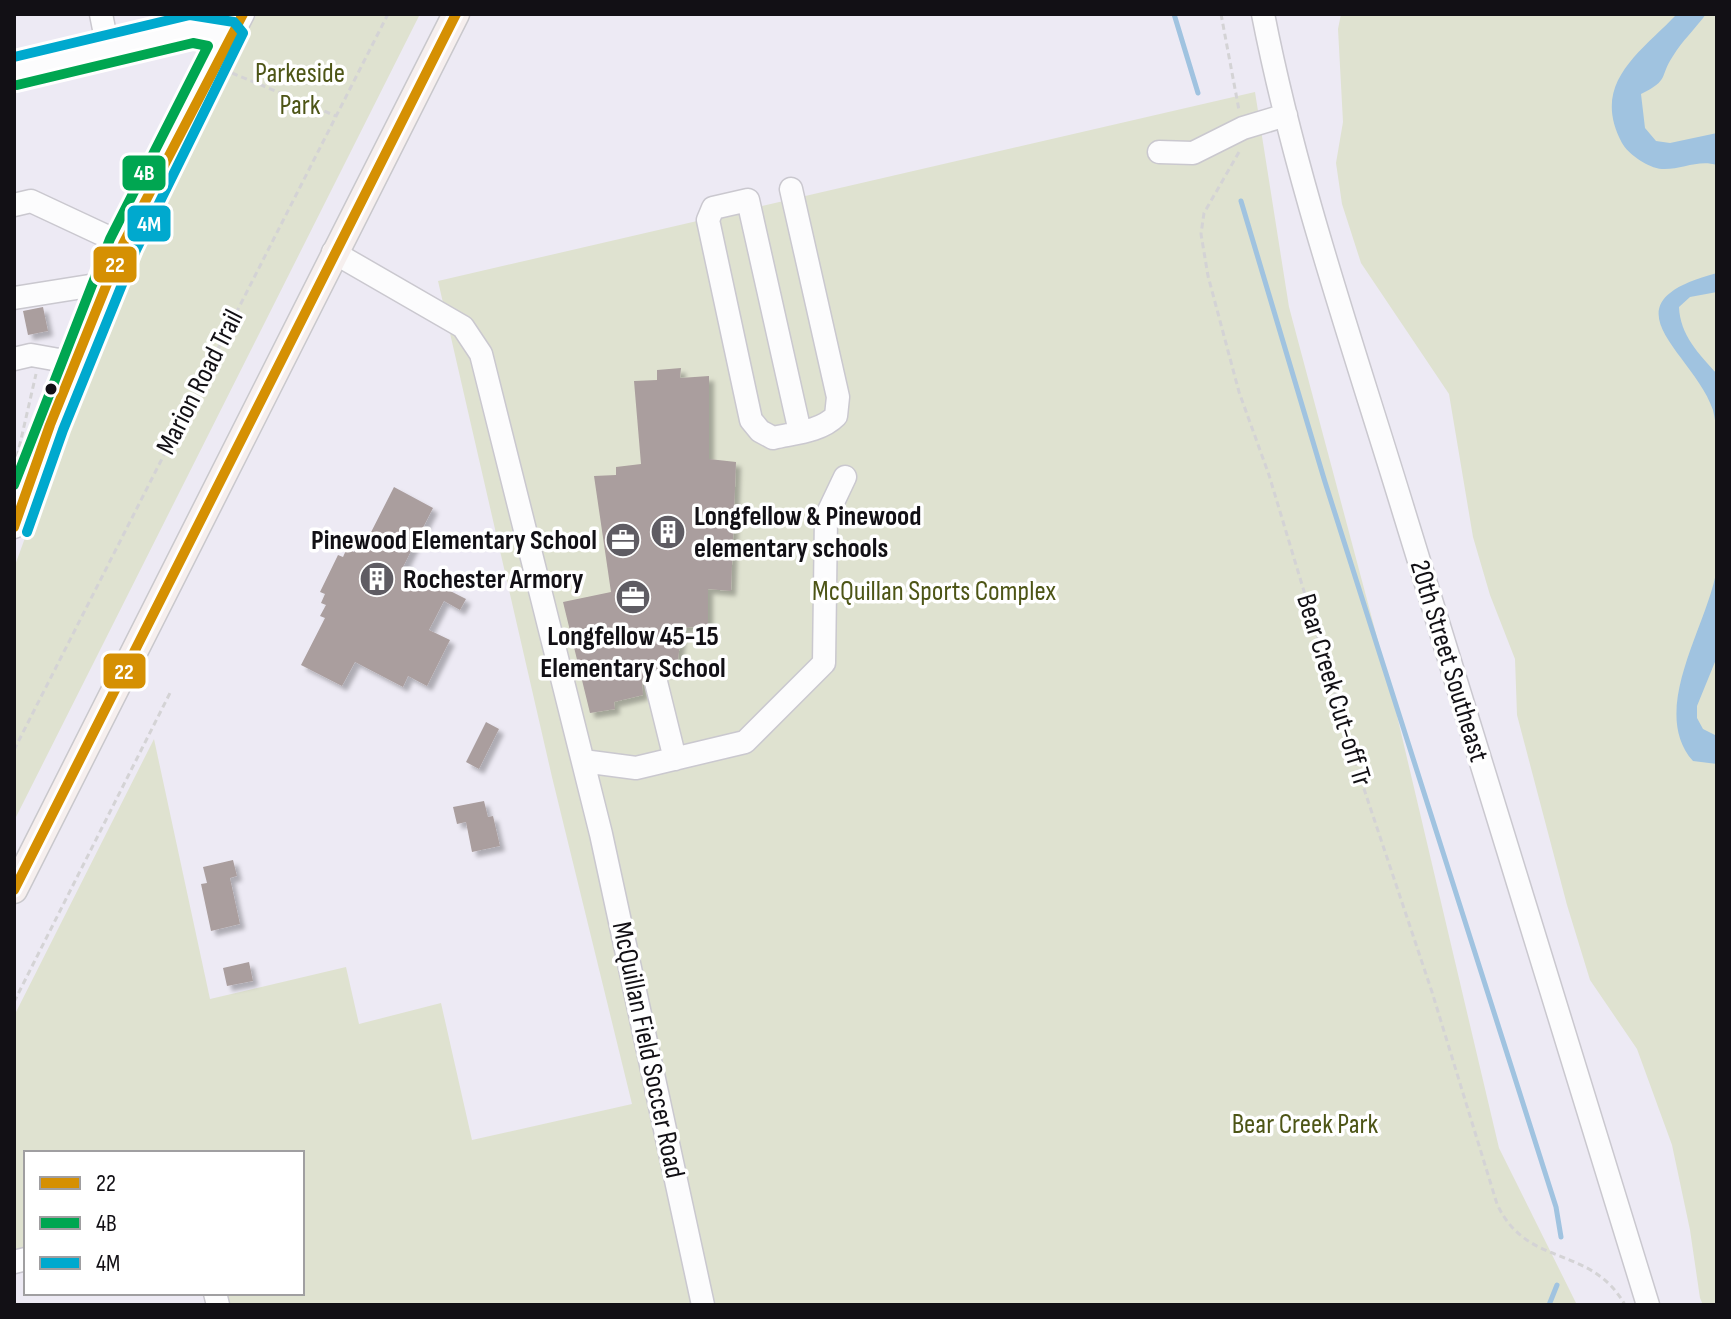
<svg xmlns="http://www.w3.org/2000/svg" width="1731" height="1319" font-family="'Sofia Sans Condensed',sans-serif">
<defs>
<filter id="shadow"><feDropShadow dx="5" dy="5" stdDeviation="2" flood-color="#0004"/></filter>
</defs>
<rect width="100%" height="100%" fill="#edeaf4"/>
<path fill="#dfe2d0" d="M257,14H420L14,821V568L80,387L127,277L243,35Z
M1341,14H1717V1305H1703L1700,1298L1690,1230L1672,1145L1637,1049L1590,980L1567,905L1517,715L1515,659L1490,595L1473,537L1449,394L1361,263L1342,204L1336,163L1343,122L1338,29Z
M1255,92L1289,307L1390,686L1499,1148L1577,1305H207L204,1293H302V1153H26V1250L14,1252V1016L154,739L210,999L346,967L359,1024L441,1003L472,1140L632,1104L552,777L438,281Z"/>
<path fill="#a0c3e0" d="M1677,14H1706C1696,28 1682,41 1673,56C1659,77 1670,80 1641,94L1645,128L1656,141L1670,143L1717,133V165C1698,159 1681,170 1662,169C1648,168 1628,154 1622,143C1590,83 1640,53 1677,14Z
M1717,273V292L1690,297L1679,307C1680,335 1699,354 1717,374V435C1716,427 1715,418 1713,410C1693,351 1599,304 1717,273Z
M1717,568V657L1697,706V718L1703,729L1717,736V764L1693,761C1648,710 1708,626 1717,568Z"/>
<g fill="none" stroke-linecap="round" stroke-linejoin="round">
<path stroke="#a0c3e0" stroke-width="5" d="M1174,14L1198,93
M1241,201L1325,482L1556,1207L1561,1237
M1549,1305L1557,1285"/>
</g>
<path fill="#aa9e9e" filter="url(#shadow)" d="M43,307L48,331L28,335L23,311Z
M681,368L680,378L709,376V459L736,462L731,591L708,589V626L682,628L677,667L665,672L652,669L642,680L643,695L614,702L615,709L590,713L563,602L611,592L594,476L616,475V467L641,464L634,381L657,380V370Z
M394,487L433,508L403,567L466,599L460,610L444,601L429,630L450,640L427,686L408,676L403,687L355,662L342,686L301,665L325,618L320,616L326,605L321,603L325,594L320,592L338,555L343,557L347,548L354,552L359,542L364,546Z
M486,722L499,729L479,769L466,762Z
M484,801L488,817L493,816L500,846L472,852L466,822L457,824L453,807Z
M233,860L237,876L230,878L240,924L211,931L201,884L207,883L203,867Z
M249,962L253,981L227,986L223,968Z"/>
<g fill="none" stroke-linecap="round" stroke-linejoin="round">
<defs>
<path id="minor" d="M101,14L108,49
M1263,14C1296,182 1353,345 1403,509C1484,775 1567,1039 1648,1305
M14,71L192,29L229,35
M1159,152L1193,153L1243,128L1286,115
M791,189L838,397L836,416C820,432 794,433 773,438L760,431L751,420L708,220L713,208L748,200L800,432
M14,205L31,201L123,244
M333,252L463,327L481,354L601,834L703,1305
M14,298L108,283
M14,359L31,355L76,363
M14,527L50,425L123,244L243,14
M656,682L675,759
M583,761L636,768L745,742L824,663L826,517L845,477
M14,1262L26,1259
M215,1293L218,1305"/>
<path id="major" d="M14,890L456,14"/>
</defs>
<use href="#minor" stroke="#cac8cf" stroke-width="25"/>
<use href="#major" stroke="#c9c8cc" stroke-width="29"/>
<path stroke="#d4d3d5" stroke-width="3" stroke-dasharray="6 4" stroke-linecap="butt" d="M1221,14L1239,110
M232,73L336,116
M1239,152L1204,213L1201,234L1208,276L1239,392L1269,475L1359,774L1432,992L1497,1204C1527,1269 1591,1244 1625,1305
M17,457L36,374
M14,750L388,14
M14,1002L171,691"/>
<use href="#minor" stroke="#fcfcfd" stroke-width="22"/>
<use href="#major" stroke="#f6efee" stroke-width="26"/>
<defs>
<path id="bus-1" d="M14,527L50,425L123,244L243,14
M14,890L456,14"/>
<path id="bus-2" d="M14,485L110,239L208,46L193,43L17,85"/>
<path id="bus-3" d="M14,57L190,15L234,22L243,33L136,250L63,430L27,532"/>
</defs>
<use href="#bus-1" stroke="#fff" stroke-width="16"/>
<use href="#bus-2" stroke="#fff" stroke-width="16"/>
<use href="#bus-3" stroke="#fff" stroke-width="16"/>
<use href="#bus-1" stroke="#d59003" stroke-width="10"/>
<use href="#bus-2" stroke="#00a651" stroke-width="10"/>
<use href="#bus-3" stroke="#00a9ce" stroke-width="10"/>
</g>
<defs>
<symbol id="building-disc" viewBox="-11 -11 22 22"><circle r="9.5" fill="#5f5c63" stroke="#fff"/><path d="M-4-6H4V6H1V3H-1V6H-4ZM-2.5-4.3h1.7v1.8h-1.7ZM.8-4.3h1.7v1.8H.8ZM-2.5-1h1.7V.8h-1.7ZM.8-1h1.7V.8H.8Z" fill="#fff"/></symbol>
<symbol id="office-disc" viewBox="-11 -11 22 22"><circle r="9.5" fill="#5f5c63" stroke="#fff"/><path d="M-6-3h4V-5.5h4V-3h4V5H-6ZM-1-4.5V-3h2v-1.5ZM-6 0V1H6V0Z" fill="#fff"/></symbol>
</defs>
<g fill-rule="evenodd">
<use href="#building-disc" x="648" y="512" width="40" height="40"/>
<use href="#office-disc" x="603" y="520" width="40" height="40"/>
<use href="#building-disc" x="357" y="559" width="40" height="40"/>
<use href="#office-disc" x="613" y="577" width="40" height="40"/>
</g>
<circle fill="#121015" stroke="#fff" stroke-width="3" cx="51" cy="389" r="7"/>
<g text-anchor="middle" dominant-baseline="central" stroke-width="7" stroke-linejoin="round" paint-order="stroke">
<g font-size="28" fill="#4d5516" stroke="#fff">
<text x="300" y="73">Parkeside<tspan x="300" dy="32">Park</tspan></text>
<text x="934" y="591">McQuillan Sports Complex</text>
<text x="1305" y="1124">Bear Creek Park</text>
</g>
<g font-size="28" fill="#121015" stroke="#fff">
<text transform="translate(200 382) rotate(-63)">Marion Road Trail</text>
<text transform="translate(1449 661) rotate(73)">20th Street Southeast</text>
<text transform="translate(1334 690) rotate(73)">Bear Creek Cut-off Tr</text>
<text transform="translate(648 1050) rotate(78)">McQuillan Field Soccer Road</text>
</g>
<g font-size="28" font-weight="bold" fill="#121015" stroke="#fff" text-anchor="start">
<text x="694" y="516">Longfellow &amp; Pinewood<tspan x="694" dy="32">elementary schools</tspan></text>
<text x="597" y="540" text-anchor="end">Pinewood Elementary School</text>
<text x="403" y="579">Rochester Armory</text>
<text x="633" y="636" text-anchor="middle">Longfellow 45-15<tspan x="633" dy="32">Elementary School</tspan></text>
</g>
</g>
<g stroke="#fff" stroke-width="3">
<rect x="121" y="154" width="46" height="38" rx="8" fill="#00a651"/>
<rect x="126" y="204" width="46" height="39" rx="8" fill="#00a9ce"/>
<rect x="92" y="245" width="46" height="39" rx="8" fill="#d59003"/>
<rect x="102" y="652" width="45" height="38" rx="8" fill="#d59003"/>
</g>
<g font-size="22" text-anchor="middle" font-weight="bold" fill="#fff">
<text x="144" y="180">4B</text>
<text x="149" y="231">4M</text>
<text x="115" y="272">22</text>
<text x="124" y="679">22</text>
</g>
<rect width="1731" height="1319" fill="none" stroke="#121015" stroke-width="32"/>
<rect x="24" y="1151" width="280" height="144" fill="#ffffff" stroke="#a09fa1" stroke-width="2"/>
<rect x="40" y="1177" width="40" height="12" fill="#d59003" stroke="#a09fa1" stroke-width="2"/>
<text x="96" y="1191" font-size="24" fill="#121015">22</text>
<rect x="40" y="1217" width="40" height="12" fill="#00a651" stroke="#a09fa1" stroke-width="2"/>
<text x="96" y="1231" font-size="24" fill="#121015">4B</text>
<rect x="40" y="1257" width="40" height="12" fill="#00a9ce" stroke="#a09fa1" stroke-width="2"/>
<text x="96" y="1271" font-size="24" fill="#121015">4M</text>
</svg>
